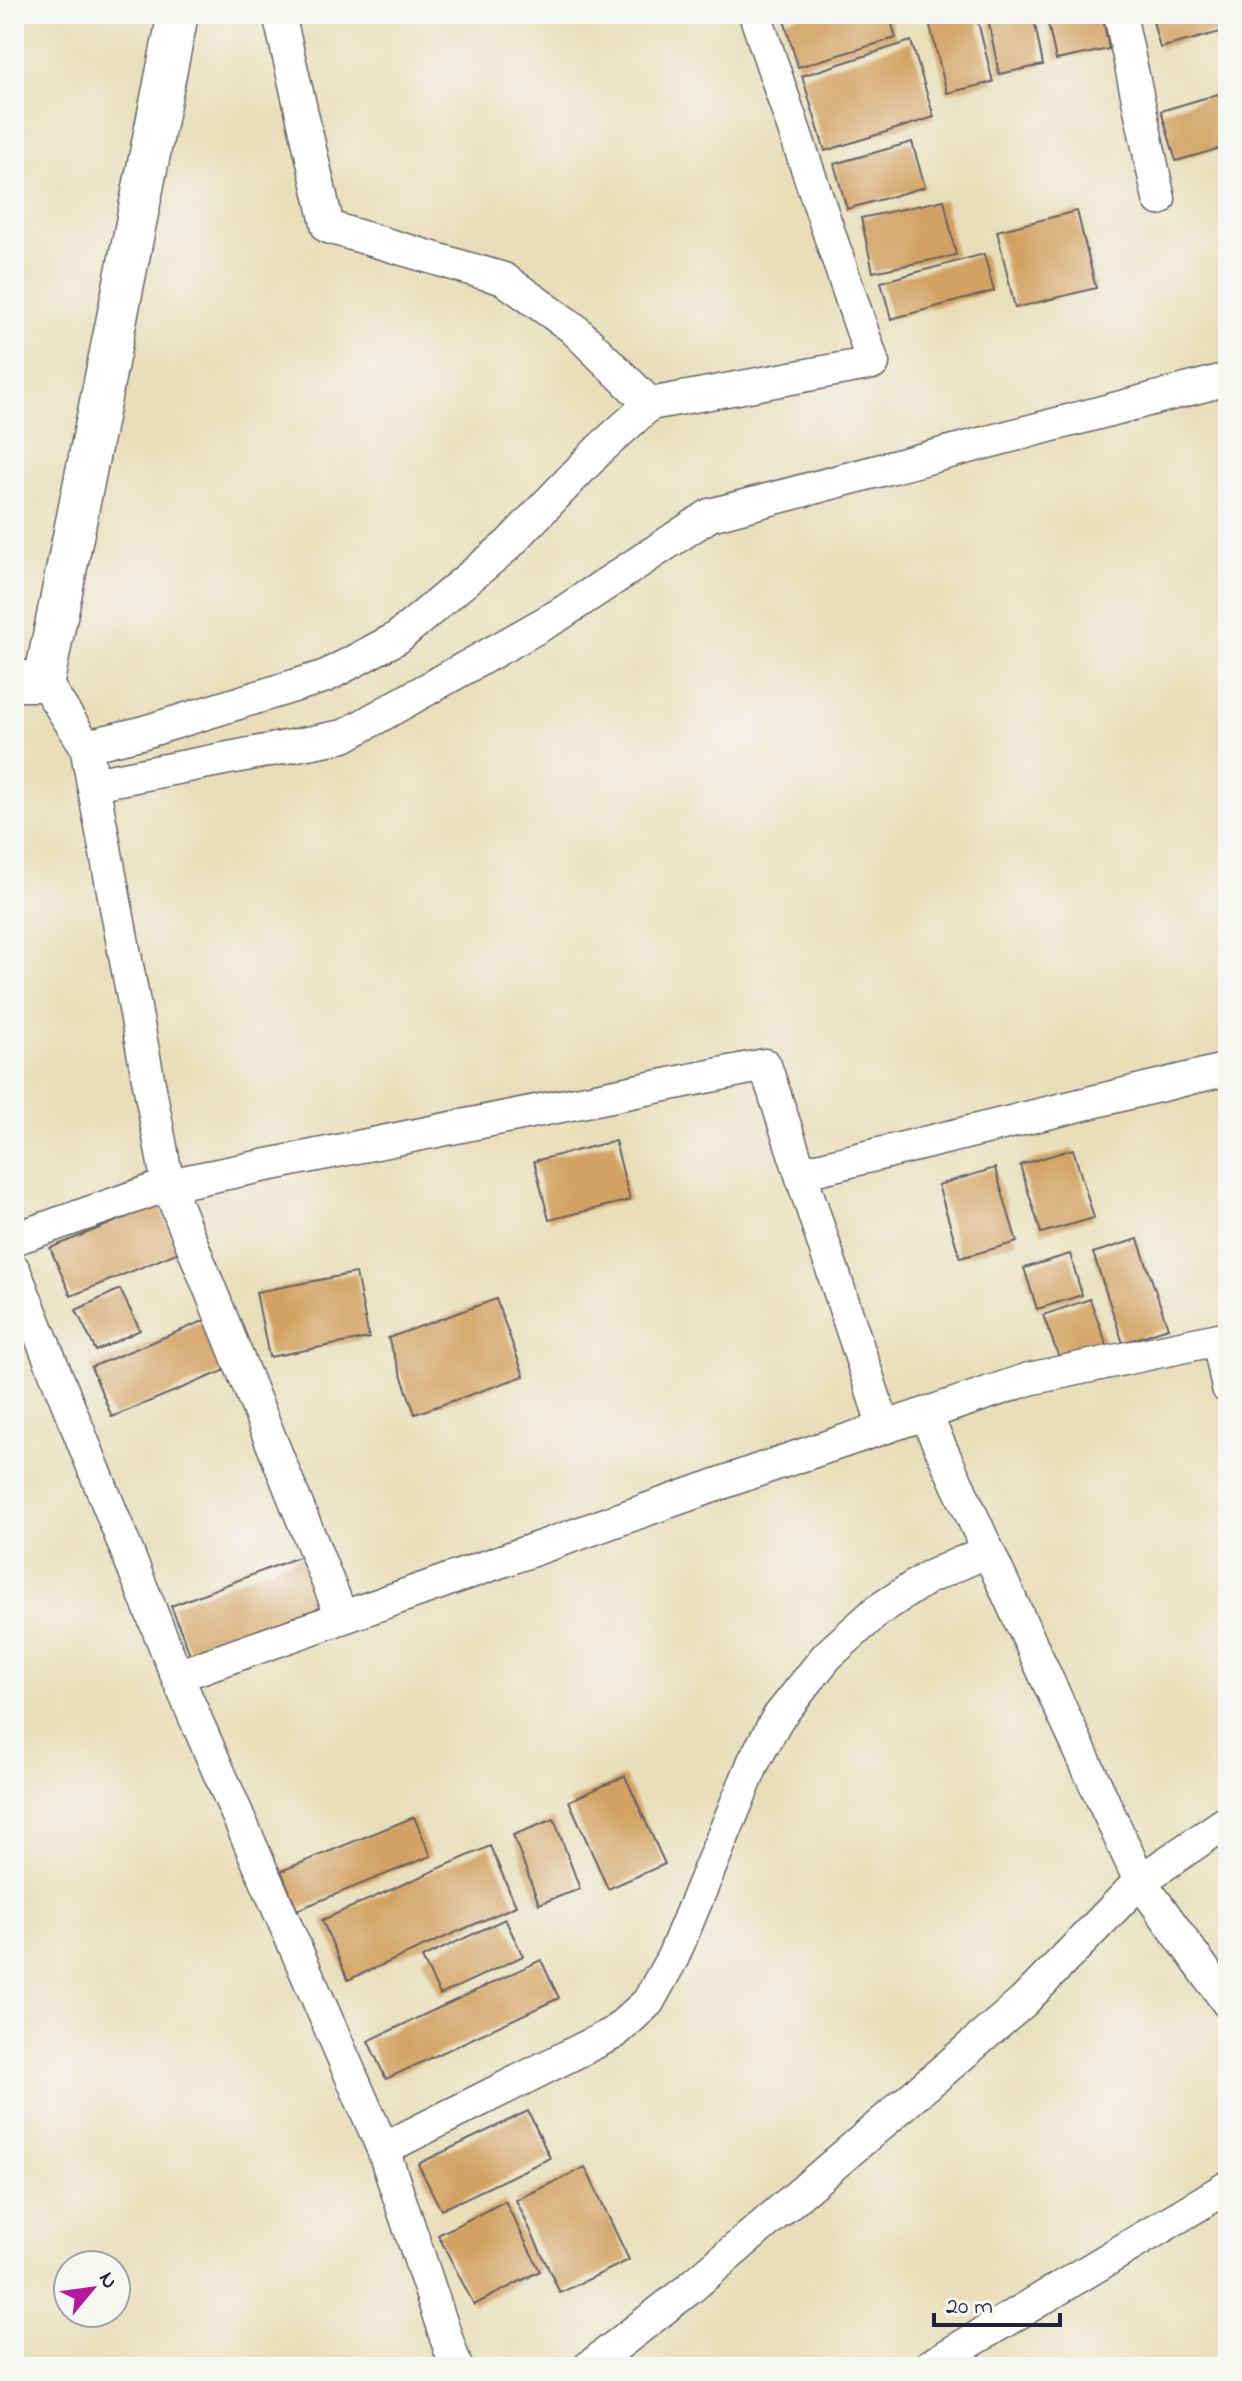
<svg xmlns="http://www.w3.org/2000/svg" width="1242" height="2381" font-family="'Indie Flower',sans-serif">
<rect width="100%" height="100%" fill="#f6f6f2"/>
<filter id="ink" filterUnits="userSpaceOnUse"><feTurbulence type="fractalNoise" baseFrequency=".0125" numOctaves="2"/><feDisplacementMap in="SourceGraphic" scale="16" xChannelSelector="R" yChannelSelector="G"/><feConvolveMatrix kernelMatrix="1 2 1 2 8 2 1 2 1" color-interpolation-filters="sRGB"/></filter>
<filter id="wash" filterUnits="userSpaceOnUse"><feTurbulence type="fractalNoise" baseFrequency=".006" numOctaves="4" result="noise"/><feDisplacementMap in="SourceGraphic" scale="32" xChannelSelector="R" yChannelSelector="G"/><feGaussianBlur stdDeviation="1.8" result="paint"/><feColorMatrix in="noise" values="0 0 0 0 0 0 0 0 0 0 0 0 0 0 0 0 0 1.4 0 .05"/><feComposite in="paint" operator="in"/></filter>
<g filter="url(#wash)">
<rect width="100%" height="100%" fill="#e8dfba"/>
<g id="blocks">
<path fill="#d3a262" d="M805,14H889L896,38L798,67L784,20Z
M927,14H976L993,82L947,93Z
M987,14H1033L1043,65L999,74Z
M1046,14H1102L1109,49L1056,60Z
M1151,14H1228V30L1160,48Z
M911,41L934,117L825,151L802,76Z
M1228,91V146L1176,161L1161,111Z
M912,142L925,187L847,209L834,164Z
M944,200L956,255L873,272L861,218Z
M1077,211L1096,288L1015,308L997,231Z
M984,254L994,291L891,319L881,282Z
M615,1141L630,1200L549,1220L534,1161Z
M1073,1149L1094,1218L1041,1233L1020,1165Z
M995,1168L1017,1242L960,1258L938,1185Z
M159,1204L179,1252L71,1296L50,1248Z
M1138,1239L1168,1328L1123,1343L1093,1253Z
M1070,1254L1082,1295L1037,1309L1024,1268Z
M356,1273L369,1338L269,1357L256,1292Z
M120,1289L140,1330L96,1351L76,1310Z
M496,1299L524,1376L415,1414L388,1338Z
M1090,1299L1107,1346L1061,1363L1043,1315Z
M206,1320L226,1370L112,1417L91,1367Z
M301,1556L322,1609L192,1659L171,1606Z
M625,1776L665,1864L608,1889L569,1801Z
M414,1817L431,1856L297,1910L281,1871Z
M554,1819L580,1889L539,1904L513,1835Z
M490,1846L516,1906L348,1980L322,1920Z
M505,1919L523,1956L440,1995L422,1958Z
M541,1960L559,1998L386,2079L368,2041Z
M528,2111L550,2158L441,2210L418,2164Z
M585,2167L629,2260L560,2293L516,2200Z
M505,2201L540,2271L474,2305L438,2235Z"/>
</g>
</g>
<g filter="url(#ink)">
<use href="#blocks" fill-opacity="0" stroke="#676467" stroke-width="2"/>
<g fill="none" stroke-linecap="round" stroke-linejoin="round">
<defs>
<path id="minor" d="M279,14L328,227L504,279L573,328L650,404L873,363L755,14
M1120,14L1159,199
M44,681L86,746L141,733L326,676L397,638L508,545L600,449L650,404
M86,746L168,1185L342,1617
M93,784L344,736L559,615L710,515L1228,379
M801,1173L1228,1069
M14,1239L168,1185L765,1065L884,1427
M14,1270L177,1676L383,2149L456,2367
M1218,1339L1228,1388
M925,1414L1140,1881L1228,2003
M177,1676L767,1467L1029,1379L1228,1337
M383,2149L614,2033L648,2002L673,1957L754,1761L777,1719L827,1656L877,1611L927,1578L988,1551
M589,2367L689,2289L1023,2002L1140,1881L1228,1821
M928,2367L1228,2187"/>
<path id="tertiary" d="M14,681H44L178,14"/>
</defs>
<use href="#minor" stroke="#676467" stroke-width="35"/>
<use href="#tertiary" stroke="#676467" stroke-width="43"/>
<use href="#minor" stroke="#fff" stroke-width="32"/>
<use href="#tertiary" stroke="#fff" stroke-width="40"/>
</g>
</g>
<rect width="1242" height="2381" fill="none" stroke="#f6f6f2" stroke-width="48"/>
<g transform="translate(92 2289) rotate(61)"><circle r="38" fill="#f6f6f2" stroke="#a1a1a9" stroke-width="2"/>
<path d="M0-6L14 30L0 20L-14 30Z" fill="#b5179e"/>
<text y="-12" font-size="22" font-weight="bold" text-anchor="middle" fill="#22223b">N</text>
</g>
<path d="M934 2313v12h126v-12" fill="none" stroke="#22223b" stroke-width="4"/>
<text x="946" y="2313" font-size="24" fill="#22223b" stroke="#f6f6f2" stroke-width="6" paint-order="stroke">20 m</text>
</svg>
